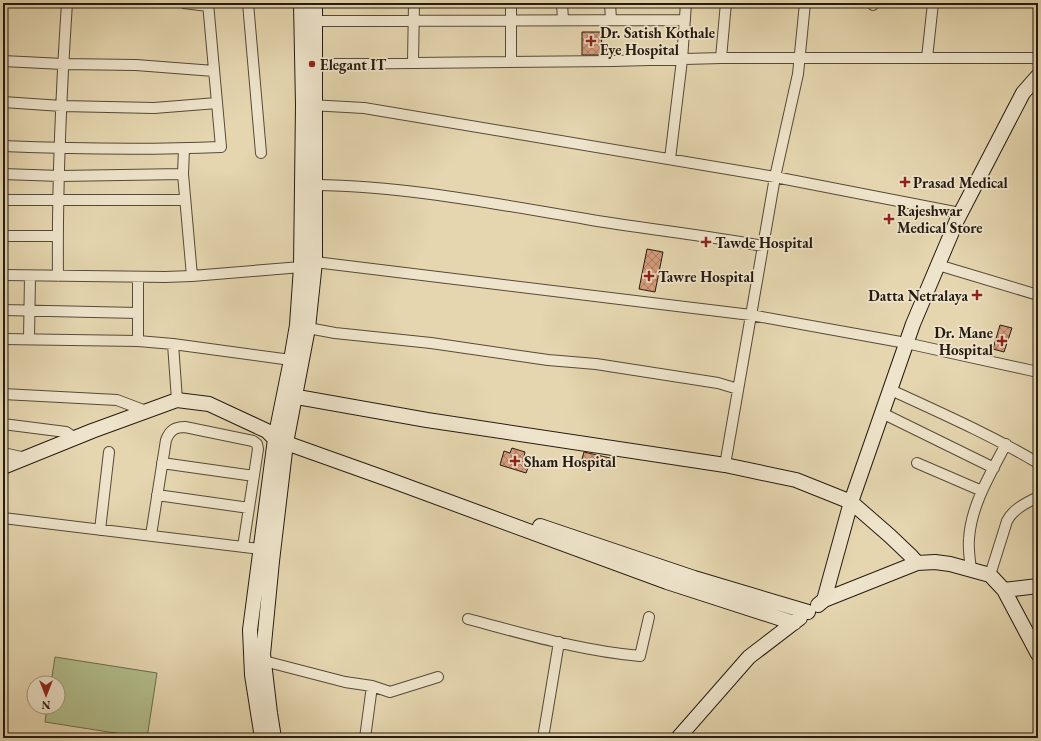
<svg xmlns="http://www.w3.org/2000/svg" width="1041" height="741" font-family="'EB Garamond',serif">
<defs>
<pattern id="building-cross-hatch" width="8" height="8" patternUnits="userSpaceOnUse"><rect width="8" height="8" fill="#d49c7b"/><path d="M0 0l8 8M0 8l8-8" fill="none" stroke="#ac7e63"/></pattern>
</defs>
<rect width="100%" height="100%" fill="#e5d6af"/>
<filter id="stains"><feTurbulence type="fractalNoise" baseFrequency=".005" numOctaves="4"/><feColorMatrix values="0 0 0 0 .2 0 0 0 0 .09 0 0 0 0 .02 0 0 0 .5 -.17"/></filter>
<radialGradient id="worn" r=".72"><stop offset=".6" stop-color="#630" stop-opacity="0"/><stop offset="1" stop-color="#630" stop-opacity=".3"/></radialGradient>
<path fill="#b2be8c" stroke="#6c6c4e" d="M55,657L157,673L147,738L45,722L47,707H58V683H51Z"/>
<path fill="url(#building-cross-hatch)" stroke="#261b10" d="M582,32H602L601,55H582Z
M647,249L663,252L655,292L639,289Z
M1000,325L1012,328L1004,352L993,349Z
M512,448L525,452L524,457L531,460L526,473L500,465L504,451L510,453Z
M584,452L610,458L608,466L582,459Z"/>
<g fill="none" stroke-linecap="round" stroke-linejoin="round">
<defs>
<path id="street" d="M184,3L208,6
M248,3L261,153
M511,3V62
M562,3L563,20
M610,3L611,20
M873,5V3
M309,21L685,20
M721,58L726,3
M927,58L933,3
M3,61L63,64L136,65L214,71
M413,62L414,3
M315,64L613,61L721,58H1032L1038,59
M3,102L62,106L154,108L217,103
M310,105L364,108L775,177L960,213
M3,146C76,149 149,150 221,147L208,3
M184,149L183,174L192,276
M670,159L682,60L686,3
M3,174L60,176L183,174
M315,185C406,186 496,204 586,219C645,229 704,235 763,246
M3,200H185
M3,236H58
M938,265L1038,295
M3,275L165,277L192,276L301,267L315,262L751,315L906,343L1038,372
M58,276C57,185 61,94 67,3
M3,310L138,313
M308,328L335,333L431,343L548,360L596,364L718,383L738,389
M3,339L138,341L173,344L291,360
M29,339L30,276
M138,341V277
M173,344L177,400
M891,390C941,413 991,435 1038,463
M3,394L117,400L146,411
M882,413L994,468
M3,424L66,432L75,438
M3,453L26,458
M162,463L254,476
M917,463L982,491
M725,465L775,177L798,74L805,3
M157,495L249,508
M3,518L260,549
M100,530L109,452
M151,535L166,440C170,430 175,427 185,427L253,441L257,444L258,449L243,547
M971,570C970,560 968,549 969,539C971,505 991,473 1006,444
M990,575L1007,521C1013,509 1026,503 1038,497
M468,619C525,634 581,651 640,656L649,617
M264,661L345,682L372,686L390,692L438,677
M365,738L372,686
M543,738L559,642"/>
<path id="secondary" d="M286,395L427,420L725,465L796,480L851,502L890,536L911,556L917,563
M3,467L92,431L177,400L209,404L267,431L275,439L390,480L667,582L794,623
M540,526L694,578L808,612
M1004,590L1038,586
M824,600L851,502L913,324L957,220L1023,93L1038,76
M818,605L824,600L917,563L935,562L950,564L990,575L1004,590L1038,654
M262,738L252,675L250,630L275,439L291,360L297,325L301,267L303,105L301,3
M274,738L270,713L263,654L272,561L286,443L308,328L315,262V3
M678,738L749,657L800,618"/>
</defs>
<use href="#street" stroke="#564a38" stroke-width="12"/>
<use href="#secondary" stroke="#261b10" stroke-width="16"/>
<use href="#street" stroke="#eee4cb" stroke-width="10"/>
<use href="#secondary" stroke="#eee4cb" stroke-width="14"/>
</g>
<g fill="#8f2418" stroke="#eee4cb" stroke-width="1.5">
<path d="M589 35h4v4h4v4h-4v4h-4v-4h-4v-4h4z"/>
<circle cx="312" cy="64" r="4"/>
<path d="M903 176h4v4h4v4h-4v4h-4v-4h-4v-4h4z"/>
<path d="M887 213h4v4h4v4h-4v4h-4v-4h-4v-4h4z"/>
<path d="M704 236h4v4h4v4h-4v4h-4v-4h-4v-4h4z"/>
<path d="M647 270h4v4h4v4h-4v4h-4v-4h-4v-4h4z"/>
<path d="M975 289h4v4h4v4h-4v4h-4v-4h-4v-4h4z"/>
<path d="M1000 335h4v4h4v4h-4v4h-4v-4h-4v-4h4z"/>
<path d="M513 455h4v4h4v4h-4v4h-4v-4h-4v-4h4z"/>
</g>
<g text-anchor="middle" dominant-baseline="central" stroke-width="3.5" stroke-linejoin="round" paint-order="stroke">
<g font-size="15" font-weight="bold" fill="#261b10" stroke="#eee4cb" text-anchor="start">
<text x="600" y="32">Dr. Satish Kothale<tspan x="600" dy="17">Eye Hospital</tspan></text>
<text x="320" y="64">Elegant IT</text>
<text x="913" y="182">Prasad Medical</text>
<text x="897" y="210">Rajeshwar<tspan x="897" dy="17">Medical Store</tspan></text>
<text x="715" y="242">Tawde Hospital</text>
<text x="658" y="276">Tawre Hospital</text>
<text x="968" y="295" text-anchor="end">Datta Netralaya</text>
<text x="993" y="332" text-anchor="end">Dr. Mane<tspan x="993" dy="17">Hospital</tspan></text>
<text x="524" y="461">Sham Hospital</text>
</g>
</g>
<rect width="1041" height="741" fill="none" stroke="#e5d6af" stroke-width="16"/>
<rect x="4" y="4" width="1033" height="733" fill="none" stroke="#261b10" stroke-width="2"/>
<rect x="8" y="8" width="1025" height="725" fill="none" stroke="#261b10"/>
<g transform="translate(46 695) rotate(180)"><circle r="19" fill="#eee4cb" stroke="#9e9480"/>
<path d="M0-3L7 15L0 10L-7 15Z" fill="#8f2418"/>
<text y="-6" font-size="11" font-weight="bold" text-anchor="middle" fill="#261b10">N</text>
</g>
<rect width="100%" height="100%" filter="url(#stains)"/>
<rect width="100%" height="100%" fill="url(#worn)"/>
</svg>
